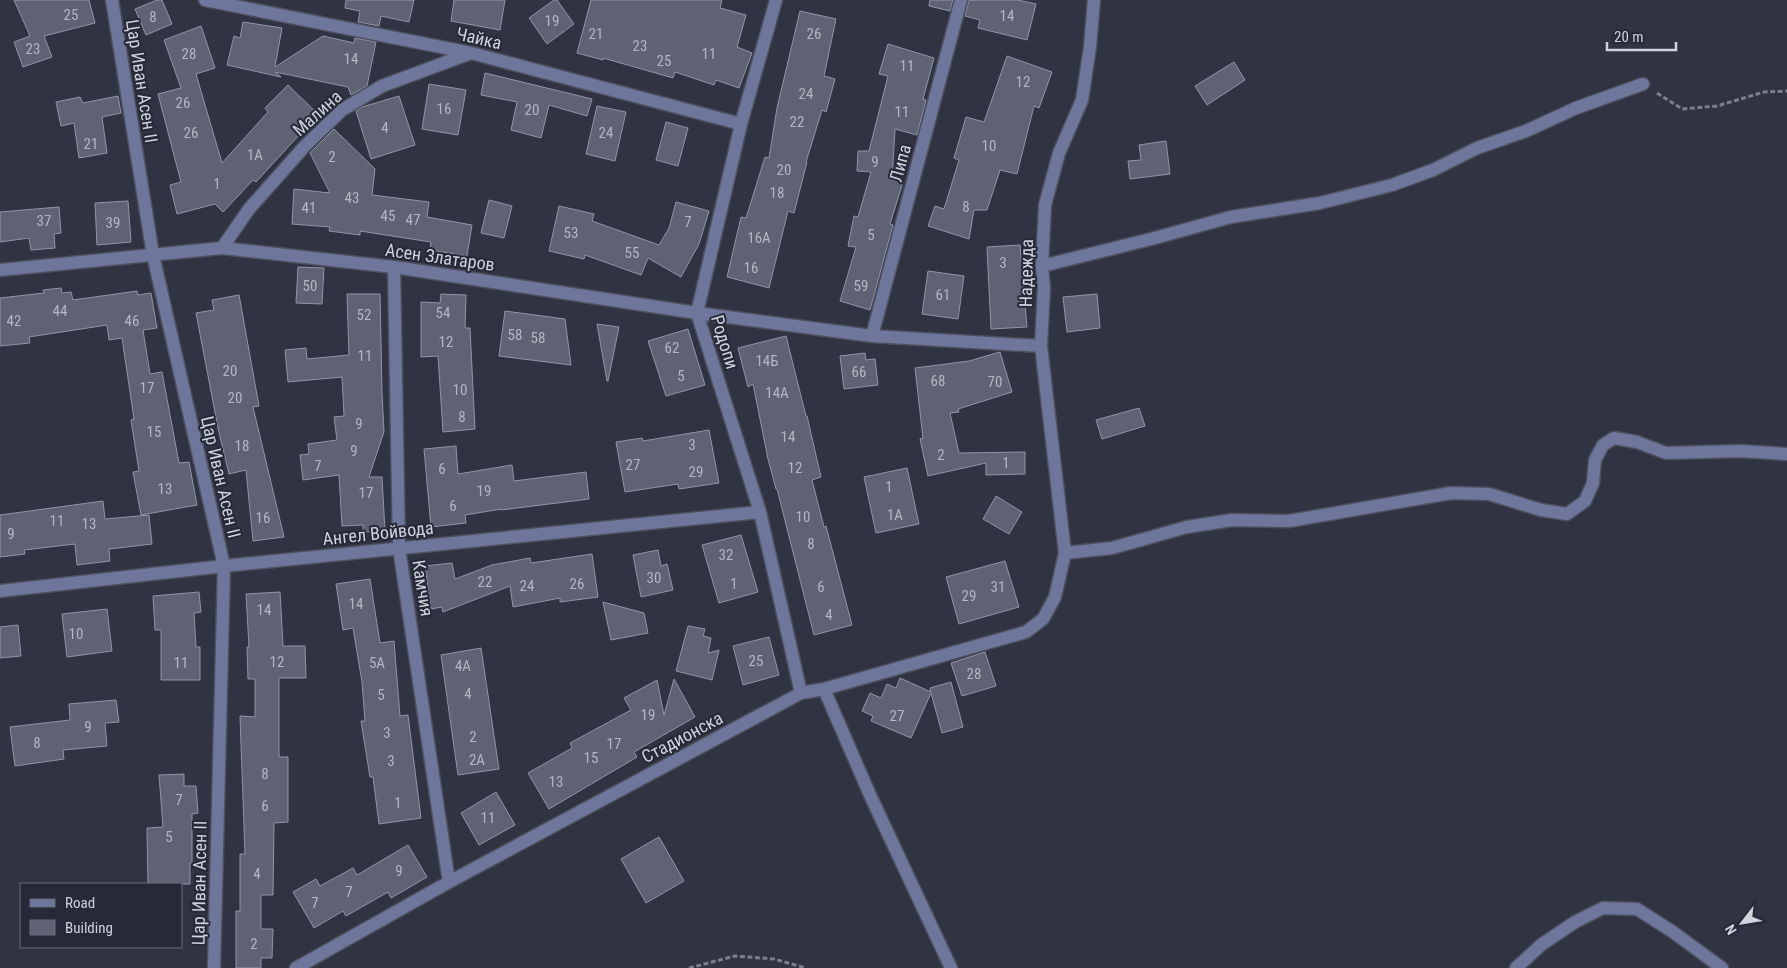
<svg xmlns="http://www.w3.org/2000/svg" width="1787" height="968" font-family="'Roboto Condensed',sans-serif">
<rect width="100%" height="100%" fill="#2f3342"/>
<path fill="#5e6273" stroke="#9195a8" d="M14,0H89L95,23L44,36L52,57L23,67L14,42L30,36Z
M157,0H162L172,24L146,35L135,9Z
M346,0H414L409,22L381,16L379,26L358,22L360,11L345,8Z
M454,0H505L500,30L451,21Z
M554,0H557L574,24L547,44L529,18Z
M591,0H722L720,8L746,15L737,47L752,53L739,88L716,80L714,85L675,72L673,78L603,58V60L577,53Z
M930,0H953L950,11L929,6Z
M969,0H1018L1036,4L1027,40L978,28L980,20L965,16Z
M800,11L836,19L824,76L835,79L826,112L822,110L806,162H807L794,213L788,211L769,288L727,277L741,217L746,218L765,157L769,158L777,108Z
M243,22L282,28L275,67L323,36L354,43L355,38L376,42L367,86L351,95L348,87L275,72L281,77L227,65L234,36L240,38Z
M201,26L215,68L196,74L222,163L268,112L265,108L288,85L322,118L302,137L300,134L256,182L253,180L223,212L215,204L177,214L170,185L181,182L158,94L181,88L164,40Z
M888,44L934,58L923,99L926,100L917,135L895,129L892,179L903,182L890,224L893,225L870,310L840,301L856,247L848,246L854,216L858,217L871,172L857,171L858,151H869L888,76L879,74Z
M1007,56L1052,72L1039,108L1034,106L1017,174L1000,170L987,210H974L969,239L928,226L935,206L944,209L959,160L954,158L966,117L984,122Z
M1234,62L1245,80L1207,105L1195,86Z
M485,73L592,99L587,116L549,105L541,138L511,130L517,102L481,95Z
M429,84L466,90L458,135L422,129Z
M118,96L121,113L102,117L107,153L79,158L74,123L61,126L56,102L80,97L83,103Z
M399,96L415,145L371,159L356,111L362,107Z
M597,106L626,112L615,161L586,154Z
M666,122L688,128L678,166L656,160Z
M334,129L375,169L372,195L429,202L427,217L472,225L467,256L430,250L431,242L360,231V235L329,231L330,227L292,224L294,189L330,193L310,153Z
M1166,141L1170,174L1130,179L1128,161L1141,160L1139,145Z
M489,200L512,206L504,238L481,233Z
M128,201L131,242L97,245L95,203Z
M676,202L709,211L699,244L681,277L648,258L641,275L585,255L584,259L549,251L559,206L594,214L592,221L659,245L669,228Z
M59,207L61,233L54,234L55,248L31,250L29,238L0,242V212Z
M1020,245L1027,327L991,329L987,247Z
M298,267L324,268L322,304L296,303Z
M928,271L964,276L958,319L922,314Z
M61,288L62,293L71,292L73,300L137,291L138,295L151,293L157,328L143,330L150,374L162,372L179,463L189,462L197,505L141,515L133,472L139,471L131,420L134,419L122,338L109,340L107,325L29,337L30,343L0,346V298L44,293L43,290Z
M347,294H380L382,393L384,432L369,477H382L385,531L363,532V525L342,526L339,475L303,480L300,455L309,454L308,444L337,440L334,417L344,416L342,377L288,382L285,350L306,348L307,359L349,355Z
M441,294L466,295L465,328H470L475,429L443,432L438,356L421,357V302L440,303Z
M1097,294L1100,328L1067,332L1063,297Z
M239,295L259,406L253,407L284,537L253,541L246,470L229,474L218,428L196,313L214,310L212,300Z
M505,311L565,319L571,365L499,356Z
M597,324L619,327L608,381H607Z
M688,329L705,385L666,396L648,341Z
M786,336L806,416H807L821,477L812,480L824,527L826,526L852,625L814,635L777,489H776L768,459L753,384L748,387L738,348Z
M1000,352L1012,392L958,409L959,412L950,413L959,453L1025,452V474L986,475V463L928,476L920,439L923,438L915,368L969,361Z
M865,353L866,360L875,359L878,385L844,389L840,356Z
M1139,408L1145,426L1102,439L1096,420Z
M709,430L719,483L679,489L678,484L625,492L616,442L642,438L643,441Z
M456,446L458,474L512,465L514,481L586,472L589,499L501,510V509L465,515L466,523L431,527L424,449Z
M907,468L919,524L876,533L864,477Z
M996,496L1022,512L1009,534L983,519Z
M103,501L105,519L149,515L152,544L109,549L110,561L77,565L75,544L24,550L25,554L0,557V515Z
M741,535L758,592L719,603L702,545Z
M658,550L661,566L667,564L673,590L641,597L633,555Z
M592,554L598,597L560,602V598L513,607L510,586L443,612L442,607L431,609L425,566L452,563L455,579L492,565L530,558L531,563Z
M1005,561L1019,607L959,624L946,577Z
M370,579L380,643L394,641L400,716L408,715L421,818L379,824L373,777H370L361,721H365L362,682L353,628L343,630L336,584Z
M199,592L201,612L194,613L196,647H200V680H161V630H155L153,596Z
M280,592L283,646H305L306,678H279V757H288V822L274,823L273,895H261V929H273L272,958H261V968H236V911H240V854H245L240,716L255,717V679H248L247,647H249L246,594Z
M603,602L644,613L648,633L611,640Z
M107,609L112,651L67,657L62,614Z
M18,625L21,656L0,658V627Z
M688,626L705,629L703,636L711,638L708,653L719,650L712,680L676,671Z
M769,637L779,675L743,685L733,646Z
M481,648L499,769L458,775L441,655Z
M985,652L996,686L962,696L951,663Z
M900,678L931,692L930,688L951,682L963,727L942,733L931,693L911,738L871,721L873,716L862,711L870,693L881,698L887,684L896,688Z
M674,679L695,717L634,752L637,757L549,809L528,773L572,748L570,743L631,710L624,698L657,680L664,715Z
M116,700L119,722L105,723L107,746L63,750L64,759L15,766L10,727L70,720L69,704Z
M184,774V786H196L198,813L192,814V863H190V884H148L147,828L163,827L159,775Z
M496,792L515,825L479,845L461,813Z
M659,837L684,881L646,903L621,859Z
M408,845L427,877L391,898L388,892L346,916L343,911L314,928L293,892L316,879L320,886L353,868L357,875Z"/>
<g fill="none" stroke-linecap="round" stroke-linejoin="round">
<defs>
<path id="minor" d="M112,0L153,255L224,566L214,968
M205,0L471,53L741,124
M776,0L741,124L697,313L760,512L801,693
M222,248L249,209L304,147L342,110L382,86L471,53
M1042,266L1151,239L1231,217L1320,203L1392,185L1433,170L1477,148L1526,131L1576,108L1643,84
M394,267L399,548L449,882
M0,270L222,248L394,267L697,313L872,336L1041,346
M872,336L961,0
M1065,553L1112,548L1187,527L1232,520L1289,521L1451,493L1489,494L1541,510L1567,514L1585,501L1593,483L1595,460L1603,445L1614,438L1637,442L1666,453L1740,451L1787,454
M0,591L224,566L760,512
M824,689L870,795L951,968
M296,968L449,882L801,693L824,689L1026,632L1043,619L1055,597L1065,553L1041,346L1044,288L1042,266L1045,205L1059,153L1082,100L1090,47L1094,0
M1516,968L1541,945L1575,922L1603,908L1637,909L1673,932L1722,968"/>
</defs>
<use href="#minor" stroke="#4c505e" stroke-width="15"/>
<path stroke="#7b7e8b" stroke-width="3" stroke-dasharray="5 2.5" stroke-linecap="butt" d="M1657,93L1682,109L1717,106L1764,92L1787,91
M689,968L735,956L774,959L806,968"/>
<use href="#minor" stroke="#6e769b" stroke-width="12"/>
</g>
<g text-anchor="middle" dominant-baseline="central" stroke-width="4" stroke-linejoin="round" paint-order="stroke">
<g font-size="15" fill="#b4b6c2">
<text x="71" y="15">25</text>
<text x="1007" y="16">14</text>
<text x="153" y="17">8</text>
<text x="552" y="21">19</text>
<text x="596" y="34">21</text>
<text x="814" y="34">26</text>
<text x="640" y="46">23</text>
<text x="33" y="49">23</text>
<text x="189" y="54">28</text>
<text x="709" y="54">11</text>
<text x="351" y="59">14</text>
<text x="664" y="61">25</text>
<text x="907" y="66">11</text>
<text x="1023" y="82">12</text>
<text x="806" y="94">24</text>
<text x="183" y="103">26</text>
<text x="444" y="109">16</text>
<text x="532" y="110">20</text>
<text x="902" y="112">11</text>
<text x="797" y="122">22</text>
<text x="385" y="128">4</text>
<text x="191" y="133">26</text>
<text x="606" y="133">24</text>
<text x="91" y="144">21</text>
<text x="989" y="146">10</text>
<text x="255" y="155">1А</text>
<text x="332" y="157">2</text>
<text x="875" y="162">9</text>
<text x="784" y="170">20</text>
<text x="217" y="184">1</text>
<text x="777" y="193">18</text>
<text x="352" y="198">43</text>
<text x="966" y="207">8</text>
<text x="309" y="208">41</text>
<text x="388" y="216">45</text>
<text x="413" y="220">47</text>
<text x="44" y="221">37</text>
<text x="688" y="222">7</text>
<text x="113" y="223">39</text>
<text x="571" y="233">53</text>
<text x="871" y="235">5</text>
<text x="759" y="238">16А</text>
<text x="632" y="253">55</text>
<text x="1003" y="263">3</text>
<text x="751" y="268">16</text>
<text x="310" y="286">50</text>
<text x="861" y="286">59</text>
<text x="943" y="295">61</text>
<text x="60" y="311">44</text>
<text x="443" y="313">54</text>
<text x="364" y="315">52</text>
<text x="14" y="321">42</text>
<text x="132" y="321">46</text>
<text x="515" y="335">58</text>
<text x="538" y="338">58</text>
<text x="446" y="342">12</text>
<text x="672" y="348">62</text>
<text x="365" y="356">11</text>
<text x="767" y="361">14Б</text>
<text x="230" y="371">20</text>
<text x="859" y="372">66</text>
<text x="681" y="376">5</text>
<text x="938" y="381">68</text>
<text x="995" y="382">70</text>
<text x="147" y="388">17</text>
<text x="460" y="390">10</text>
<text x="777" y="393">14А</text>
<text x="235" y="398">20</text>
<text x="462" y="417">8</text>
<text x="359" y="424">9</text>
<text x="154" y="432">15</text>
<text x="788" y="437">14</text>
<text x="692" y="445">3</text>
<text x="242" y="446">18</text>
<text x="354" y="451">9</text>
<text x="941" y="455">2</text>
<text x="1006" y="463">1</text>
<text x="633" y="465">27</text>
<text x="318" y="466">7</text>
<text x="795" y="468">12</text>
<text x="442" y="469">6</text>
<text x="696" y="472">29</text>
<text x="889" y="487">1</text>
<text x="165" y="489">13</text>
<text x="484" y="491">19</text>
<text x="366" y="493">17</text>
<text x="453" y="506">6</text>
<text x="895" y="515">1А</text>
<text x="803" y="517">10</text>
<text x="263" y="518">16</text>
<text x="57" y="521">11</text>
<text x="89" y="524">13</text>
<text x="11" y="534">9</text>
<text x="811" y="544">8</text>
<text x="726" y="555">32</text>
<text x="654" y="578">30</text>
<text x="485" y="582">22</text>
<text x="577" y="584">26</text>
<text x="734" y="584">1</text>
<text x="527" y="586">24</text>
<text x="821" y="587">6</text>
<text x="998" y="587">31</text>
<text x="969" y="596">29</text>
<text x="356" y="604">14</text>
<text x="264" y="610">14</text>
<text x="829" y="615">4</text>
<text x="76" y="634">10</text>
<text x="756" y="661">25</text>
<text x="277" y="662">12</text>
<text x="181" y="663">11</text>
<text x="377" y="663">5А</text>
<text x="463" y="666">4А</text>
<text x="974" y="674">28</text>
<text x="468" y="694">4</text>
<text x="381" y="695">5</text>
<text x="648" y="715">19</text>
<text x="897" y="716">27</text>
<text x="88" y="727">9</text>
<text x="387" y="733">3</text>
<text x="473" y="737">2</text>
<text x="37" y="743">8</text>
<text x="614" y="744">17</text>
<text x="591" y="758">15</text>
<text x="477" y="760">2А</text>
<text x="391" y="761">3</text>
<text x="265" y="774">8</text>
<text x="556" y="782">13</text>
<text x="179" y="800">7</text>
<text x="398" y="803">1</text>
<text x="265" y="806">6</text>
<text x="488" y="818">11</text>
<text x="169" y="837">5</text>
<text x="399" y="871">9</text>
<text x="257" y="874">4</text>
<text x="349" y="892">7</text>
<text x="315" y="903">7</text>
<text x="254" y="944">2</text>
</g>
<g font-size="18" fill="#d0d2dc" stroke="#252938">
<text transform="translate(479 38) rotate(13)">Чайка</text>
<text transform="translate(142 81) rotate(81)">Цар Иван Асен II</text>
<text transform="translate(317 113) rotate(-42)">Малина</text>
<text transform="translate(900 163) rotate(-75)">Липа</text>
<text transform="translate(440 257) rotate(8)">Асен Златаров</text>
<text transform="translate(1026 273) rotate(-89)">Надежда</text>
<text transform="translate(725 342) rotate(73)">Родопи</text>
<text transform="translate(221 477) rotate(77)">Цар Иван Асен II</text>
<text transform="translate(378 533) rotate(-6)">Ангел Войвода</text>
<text transform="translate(423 588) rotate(81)">Камчия</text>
<text transform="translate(682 737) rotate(-28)">Стадионска</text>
<text transform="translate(199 883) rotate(-89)">Цар Иван Асен II</text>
</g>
</g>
<rect x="20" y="883" width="162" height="65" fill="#252938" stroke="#696d7a"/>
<rect x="30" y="899" width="25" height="8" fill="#6e769b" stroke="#696d7a"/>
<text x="65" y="908" font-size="15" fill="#d0d2dc">Road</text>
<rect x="30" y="920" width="25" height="15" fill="#5e6273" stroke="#696d7a"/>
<text x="65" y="933" font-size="15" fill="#d0d2dc">Building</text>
<g transform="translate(1742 923) rotate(239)" stroke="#252938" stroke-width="4" paint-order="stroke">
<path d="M0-4L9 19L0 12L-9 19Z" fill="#d0d2dc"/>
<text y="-8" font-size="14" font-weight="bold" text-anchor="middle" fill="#d0d2dc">N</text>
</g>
<path d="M1607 42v8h69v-8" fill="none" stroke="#d0d2dc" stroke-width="2.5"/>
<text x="1614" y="42" font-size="15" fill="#d0d2dc" stroke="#252938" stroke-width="4" paint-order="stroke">20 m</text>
</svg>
